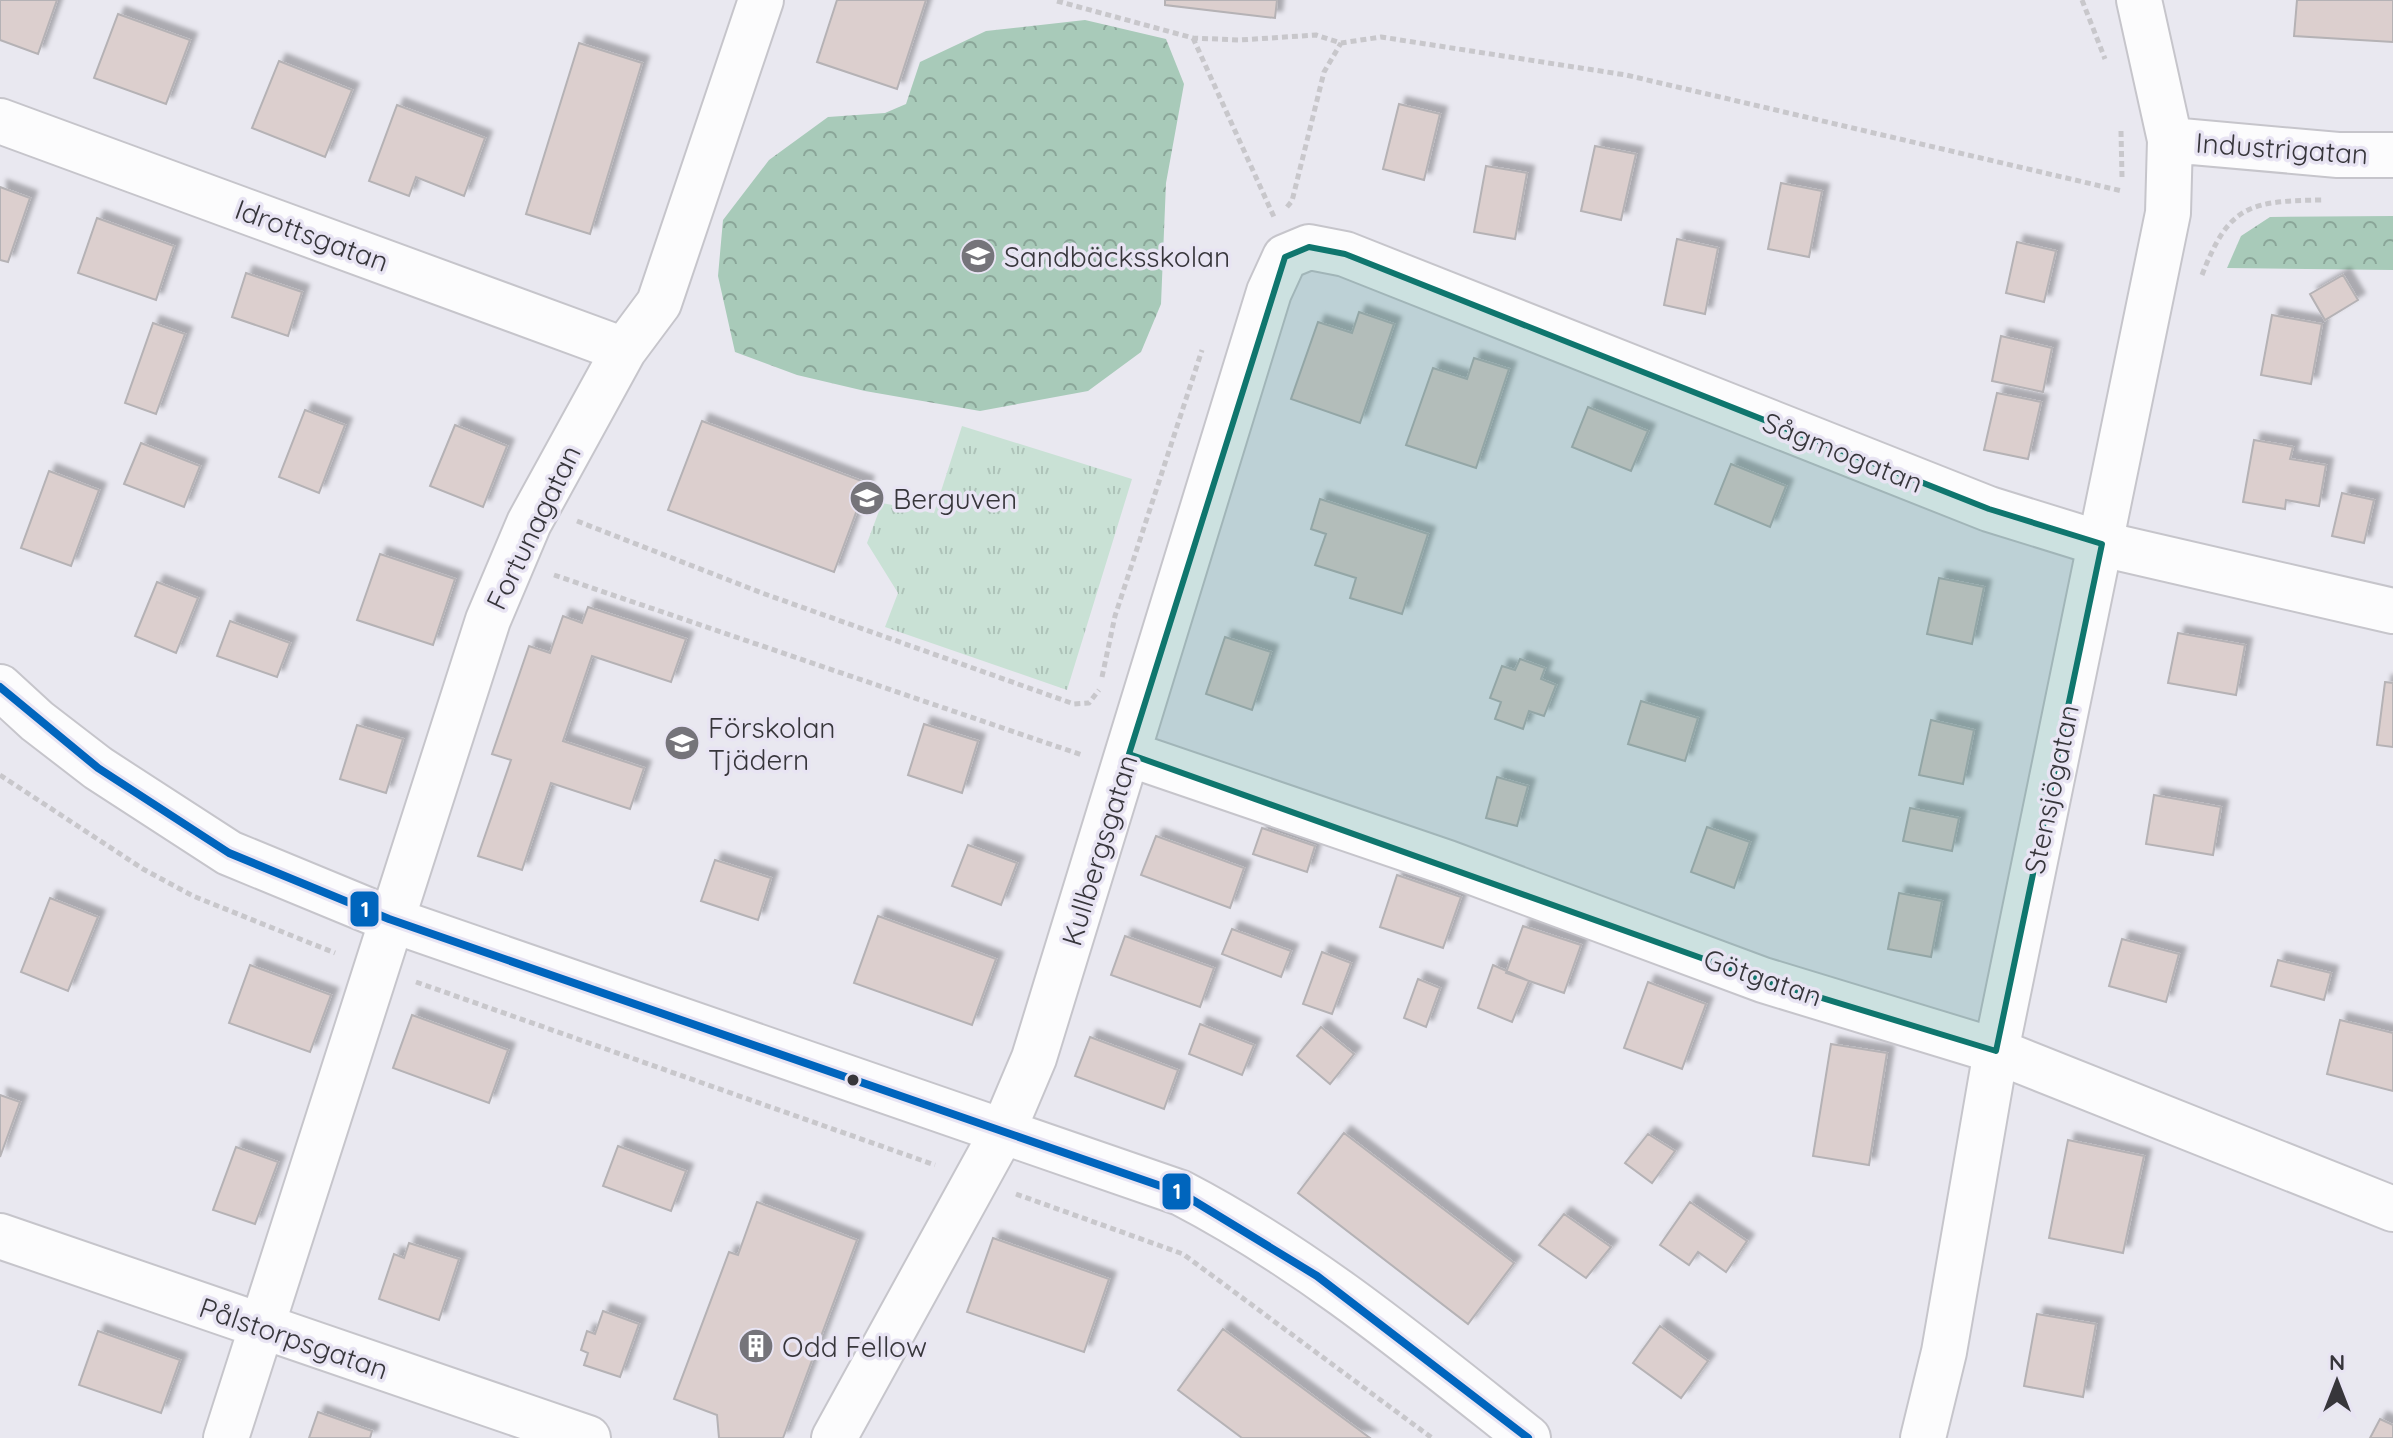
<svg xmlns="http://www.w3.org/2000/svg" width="2393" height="1438" font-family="Quicksand,sans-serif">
<defs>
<pattern id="grass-tufts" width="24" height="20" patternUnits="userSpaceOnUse" patternTransform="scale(2)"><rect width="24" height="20" fill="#c9e1d5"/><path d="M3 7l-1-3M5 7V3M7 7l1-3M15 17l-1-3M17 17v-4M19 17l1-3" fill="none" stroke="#adc2b8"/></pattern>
<pattern id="forest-crowns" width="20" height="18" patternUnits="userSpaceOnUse" patternTransform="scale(2)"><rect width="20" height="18" fill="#a8cab9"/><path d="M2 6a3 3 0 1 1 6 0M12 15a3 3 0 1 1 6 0" fill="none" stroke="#8aa598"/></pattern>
<filter id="shadow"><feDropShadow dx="7" dy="-7" stdDeviation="2" flood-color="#0004"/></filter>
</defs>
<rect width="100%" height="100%" fill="#e9e8f0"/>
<path fill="url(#grass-tufts)" d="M962,426L1132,479L1067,690L885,627L898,593L867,543L882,503L934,513Z"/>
<path fill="url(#forest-crowns)" d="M1085,20L1166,39L1184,84L1166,183L1161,304L1141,352L1088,391L980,411L865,391L797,375L735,352L718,276L723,220L769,160L828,117L885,113L906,104L920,62L986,31Z
M2393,216V270L2227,268L2241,236L2270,217Z"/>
<path fill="#dccfce" stroke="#b5b2b5" stroke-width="2" filter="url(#shadow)" d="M0,0H57L38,54L0,40Z
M837,0H926L897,89L817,62Z
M1165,0H1277L1275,18L1165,5Z
M2297,0H2393V42L2294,36Z
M118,14L190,40L166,104L94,78Z
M579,43L642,63L590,234L526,214Z
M279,61L352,90L325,157L252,128Z
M1399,104L1440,114L1424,180L1383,169Z
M397,105L485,138L464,196L416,177L409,196L369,181Z
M1595,146L1636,154L1621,220L1581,211Z
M1486,166L1527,173L1515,239L1474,232Z
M1781,183L1822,191L1809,257L1768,249Z
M0,187L30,198L8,262L0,260Z
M97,218L174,246L156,300L78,273Z
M1677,239L1718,248L1705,314L1664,305Z
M2017,242L2056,251L2044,302L2006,293Z
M246,273L302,292L288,336L232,317Z
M2343,275L2358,300L2325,320L2310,294Z
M1359,312L1394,324L1360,423L1291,399L1318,322L1352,333Z
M2272,315L2322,324L2311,384L2261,375Z
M153,323L185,334L156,414L125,403Z
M2001,336L2052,348L2043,392L1992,381Z
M1474,358L1509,369L1476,468L1406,445L1433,368L1467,379Z
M1997,393L2041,402L2028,459L1984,450Z
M1588,407L1648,431L1631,471L1572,447Z
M305,410L345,425L319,493L279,477Z
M702,421L867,483L834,572L668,510Z
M455,425L507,446L483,507L430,486Z
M2254,440L2293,447L2290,459L2326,465L2319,506L2286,500L2285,509L2243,502Z
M141,443L200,466L184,507L124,484Z
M1731,464L1786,486L1770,527L1715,504Z
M49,471L99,490L71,566L21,548Z
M2342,493L2374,500L2364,543L2332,536Z
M1320,499L1428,534L1402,614L1350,598L1356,578L1315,565L1326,534L1311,529Z
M380,554L455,579L433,645L357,620Z
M1939,578L1984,587L1972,644L1927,634Z
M157,582L198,598L176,653L135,636Z
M588,607L686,639L671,682L592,656L563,741L644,768L630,809L551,783L522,870L478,856L511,760L492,754L529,646L550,653L563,616L582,623Z
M230,621L290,643L277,677L217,656Z
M2178,633L2245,645L2236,695L2168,683Z
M1225,637L1271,652L1252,710L1206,694Z
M1520,659L1545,668L1541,679L1556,685L1544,716L1529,711L1523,729L1495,719L1501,702L1490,698L1502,666L1515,670Z
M2385,682L2393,683V747L2377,745Z
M1641,701L1698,718L1685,761L1628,744Z
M1931,720L1974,730L1963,784L1919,775Z
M924,724L978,741L962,793L908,775Z
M357,725L403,739L386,793L340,779Z
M1497,777L1528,786L1517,826L1486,818Z
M2154,795L2221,807L2213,855L2146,844Z
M1910,808L1959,818L1952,851L1903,841Z
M1707,827L1750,842L1734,888L1691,872Z
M1262,828L1315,846L1307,872L1253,854Z
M1156,836L1244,868L1230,908L1141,875Z
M968,845L1017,863L1001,905L952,886Z
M715,860L771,878L758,920L701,901Z
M1397,875L1461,897L1443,948L1380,927Z
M1899,893L1942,901L1931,957L1888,949Z
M50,898L98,917L68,991L21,972Z
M878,916L996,959L972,1025L854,983Z
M1523,926L1581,945L1564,993L1506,973Z
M1232,929L1291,951L1281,977L1222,954Z
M1125,936L1214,968L1200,1007L1111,975Z
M2122,939L2179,954L2166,1002L2109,986Z
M1322,952L1351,963L1332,1014L1303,1004Z
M2278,960L2331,973L2324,1000L2271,986Z
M250,965L331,995L310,1052L229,1023Z
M1493,965L1529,981L1512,1022L1478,1008Z
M1418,979L1440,988L1426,1027L1404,1018Z
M1648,982L1706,1004L1682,1069L1624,1048Z
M412,1015L508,1050L489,1103L393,1068Z
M2340,1020L2393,1033V1091L2327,1074Z
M1200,1024L1254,1045L1242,1075L1189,1054Z
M1321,1027L1354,1054L1330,1084L1297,1056Z
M1090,1037L1178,1070L1164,1109L1075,1076Z
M1831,1044L1887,1053L1869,1165L1813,1156Z
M0,1095L20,1102L0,1157Z
M1344,1133L1514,1263L1468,1324L1298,1193Z
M1648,1134L1675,1151L1652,1183L1625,1163Z
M2068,1140L2144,1156L2123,1253L2049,1238Z
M618,1146L686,1171L671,1211L603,1186Z
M236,1147L278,1162L255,1224L213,1210Z
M757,1202L857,1240L783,1438H719L717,1415L674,1399L729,1252L738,1255Z
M1690,1202L1747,1241L1726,1272L1698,1252L1689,1265L1660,1245Z
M1564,1214L1611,1247L1586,1278L1539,1245Z
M993,1238L1109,1279L1084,1352L967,1312Z
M409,1243L459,1259L439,1320L379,1299L394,1254L404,1258Z
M603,1311L639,1324L620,1377L584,1365L588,1353L581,1350L587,1331L595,1334Z
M2037,1314L2096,1324L2083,1397L2024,1386Z
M1660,1326L1708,1361L1681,1398L1633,1363Z
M1223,1329L1370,1438H1242L1178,1390Z
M98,1331L180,1360L161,1413L79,1385Z
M318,1412L372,1431L370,1438H309Z
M2380,1419L2393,1425V1438H2370Z"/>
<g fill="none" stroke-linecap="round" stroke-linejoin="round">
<defs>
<path id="minor" d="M0,121L624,350
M1129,754L1448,863L1763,980L1996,1051L2393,1209
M0,1236L588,1438
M226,1438L488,620L529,523L624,350L659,303L761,0
M834,1438L1004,1129L1034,1058L1269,292L1285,257L1309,247L1345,254L1989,509L2102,544L2393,611"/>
<path id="tertiary" d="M2170,140L2338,155H2393
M0,687L37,721L98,768L229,853L389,919L1181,1193C1308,1259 1417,1350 1528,1438
M1923,1438L1944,1352L1996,1051L2168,213L2170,140L2139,0"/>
</defs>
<use href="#minor" stroke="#c6c5cb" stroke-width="48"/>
<use href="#tertiary" stroke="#c6c5cb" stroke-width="48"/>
<path stroke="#c8c7cb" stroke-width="5" stroke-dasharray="6 4" stroke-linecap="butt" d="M2082,0L2105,59
M1057,1L1193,38L1240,40L1316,35L1341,43L1381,37L1626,75L2122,191
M1193,38L1274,217
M2121,131L2122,177
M1287,207L1292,201L1324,72L1341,43
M2202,275C2229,205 2249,201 2322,200
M577,521L762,593L1074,704L1089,703L1099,690
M554,575L1082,755
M1102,677L1115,616L1202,350
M0,775L143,869L193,896L335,953
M416,982L935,1165
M1016,1194L1183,1254L1432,1438"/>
<use href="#minor" stroke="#fcfcfd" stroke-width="44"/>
<use href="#tertiary" stroke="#fcfcfd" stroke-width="44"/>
<defs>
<path id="bus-1" d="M0,687L98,768L229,853L389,919L1181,1193L1317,1276L1528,1438"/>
</defs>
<use href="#bus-1" stroke="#e8e4f3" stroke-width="14"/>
<use href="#bus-1" stroke="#0065bd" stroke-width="8"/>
</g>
<path fill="#0f766e" fill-opacity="0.2" stroke="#0f766e" stroke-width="6" stroke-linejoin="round" d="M1309,247L1345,254L1989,509L2102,544L1996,1051L1763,980L1129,754L1285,257Z"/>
<defs>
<symbol id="school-disc" viewBox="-11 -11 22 22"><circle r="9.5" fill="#75747a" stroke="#e8e4f3"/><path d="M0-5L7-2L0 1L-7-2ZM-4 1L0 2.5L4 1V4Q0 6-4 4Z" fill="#fff"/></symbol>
<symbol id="building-disc" viewBox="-11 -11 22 22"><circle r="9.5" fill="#75747a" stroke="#e8e4f3"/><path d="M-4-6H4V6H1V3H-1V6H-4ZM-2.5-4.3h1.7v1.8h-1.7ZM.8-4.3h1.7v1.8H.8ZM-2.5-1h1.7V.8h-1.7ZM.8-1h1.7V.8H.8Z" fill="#fff"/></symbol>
</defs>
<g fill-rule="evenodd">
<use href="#school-disc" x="958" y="236" width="40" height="40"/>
<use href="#school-disc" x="847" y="478" width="40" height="40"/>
<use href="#school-disc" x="662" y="723" width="40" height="40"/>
<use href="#building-disc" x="736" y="1326" width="40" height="40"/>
</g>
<circle fill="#37363b" stroke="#e8e4f3" stroke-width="3" cx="853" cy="1080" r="7"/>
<g text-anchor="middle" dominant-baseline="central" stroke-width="7" stroke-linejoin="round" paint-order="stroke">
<g font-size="28" fill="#37363b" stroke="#e8e4f3">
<text transform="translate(2282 148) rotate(4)">Industrigatan</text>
<text transform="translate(312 235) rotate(20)">Idrottsgatan</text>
<text transform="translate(1843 452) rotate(22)">Sågmogatan</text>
<text transform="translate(533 527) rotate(-64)">Fortunagatan</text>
<text transform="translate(2051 789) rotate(-78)">Stensjögatan</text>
<text transform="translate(1099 850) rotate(-73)">Kullbergsgatan</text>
<text transform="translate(1763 977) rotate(19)">Götgatan</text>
<text transform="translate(294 1338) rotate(19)">Pålstorpsgatan</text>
</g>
<g font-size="28" fill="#37363b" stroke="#e8e4f3" text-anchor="start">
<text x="1004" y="256">Sandbäcksskolan</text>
<text x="893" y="498">Berguven</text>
<text x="708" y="727">Förskolan<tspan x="708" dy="32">Tjädern</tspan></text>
<text x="782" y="1346">Odd Fellow</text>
</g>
</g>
<g stroke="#e8e4f3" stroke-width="3">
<rect x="349" y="890" width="31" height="38" rx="8" fill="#0065bd"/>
<rect x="1161" y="1172" width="31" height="39" rx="8" fill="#0065bd"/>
</g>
<g font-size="22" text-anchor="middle" font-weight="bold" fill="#fff">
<text x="365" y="917">1</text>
<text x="1177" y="1199">1</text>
</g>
<g transform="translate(2337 1382)" stroke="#e8e4f3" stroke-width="6" paint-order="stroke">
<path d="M0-6L14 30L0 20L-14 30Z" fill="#37363b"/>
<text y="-12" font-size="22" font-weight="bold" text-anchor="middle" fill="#37363b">N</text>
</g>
</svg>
